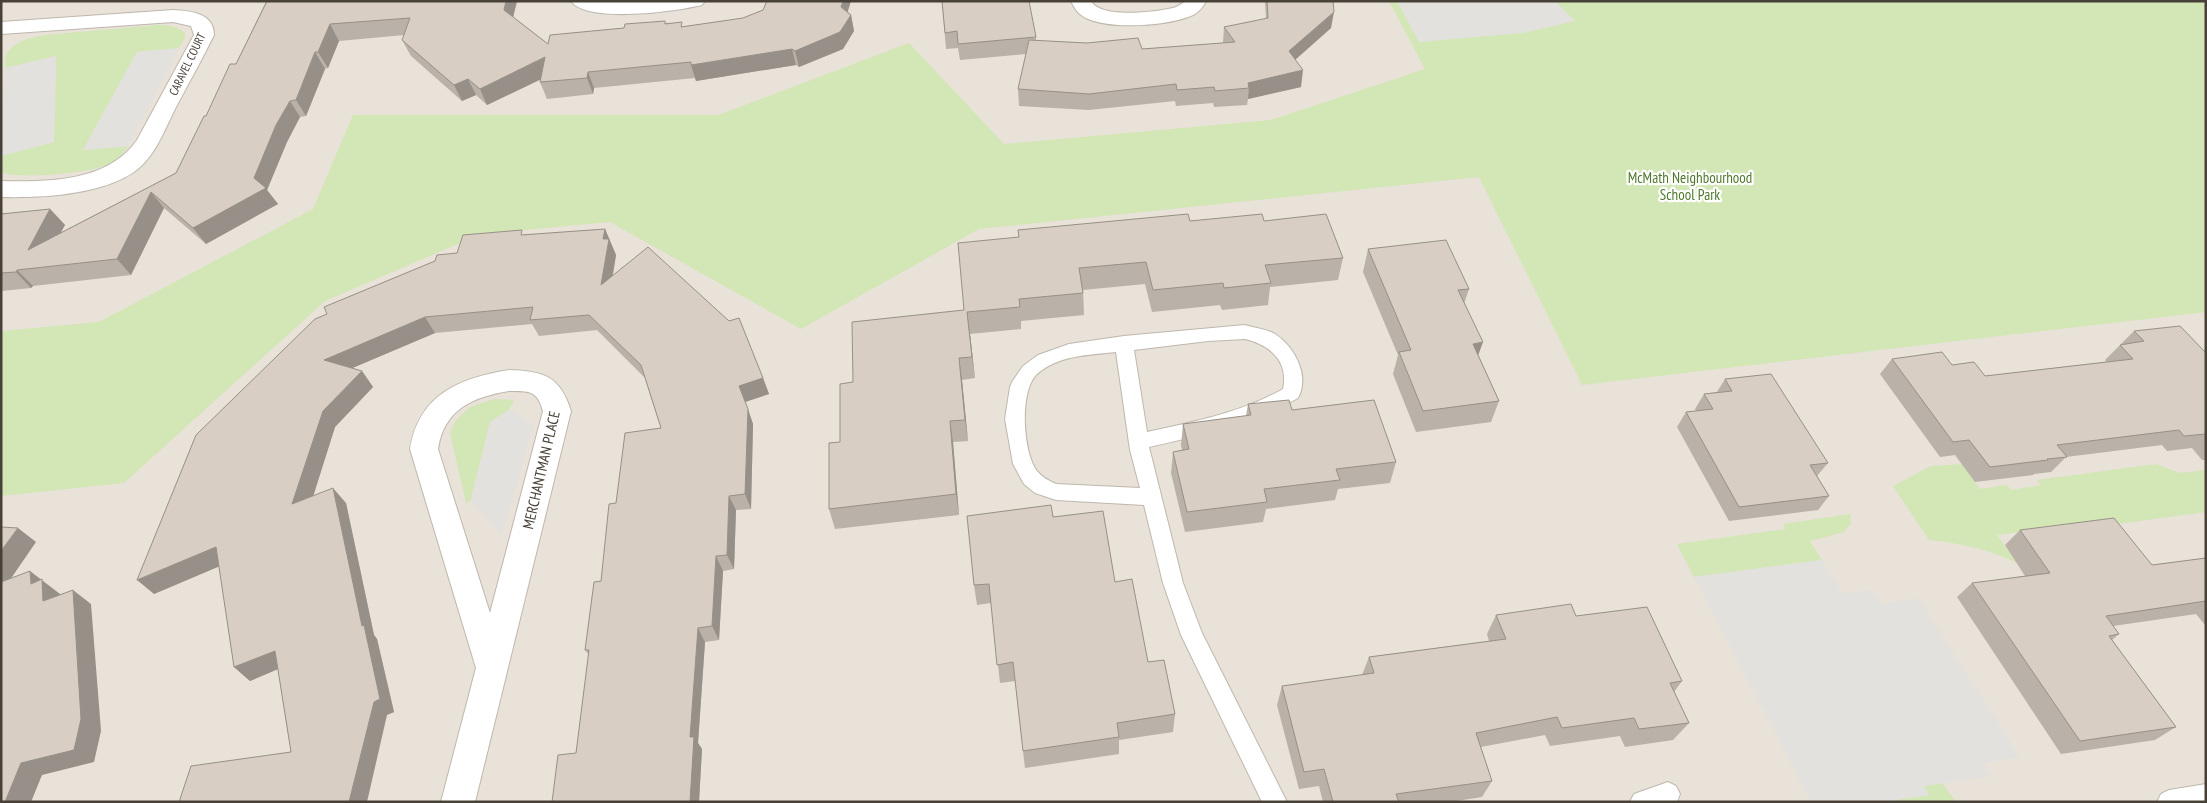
<svg xmlns="http://www.w3.org/2000/svg" width="2207" height="803" font-family="'PT Sans Narrow',sans-serif">
<rect width="100%" height="100%" fill="#f4f0ea"/>
<path fill="#e8e2d8" d="M1,1H2206V802H1Z"/>
<path fill="#d3e6b5" d="M1389,1H2206V312L1582,385L1479,177L979,229L801,329L610,222L481,234L325,301L124,483L1,496V331L99,322L313,209L353,115H718L909,43L1004,144L1271,120L1425,69Z
M158,25C169,25 177,26 185,33V38L179,48L137,52L83,150L128,146C123,154 118,160 109,164C91,173 18,180 1,172V156L54,142L56,56L5,68C3,44 25,39 44,35Z
M494,399L514,400L509,410L490,422L471,500L466,503L450,433L456,420L470,407Z
M1962,464L1980,489L2007,485L2011,490L2041,485L2037,480L2156,464L2180,473L2206,470V512L2095,527L2091,523L1997,535L2017,563C1987,549 1961,543 1929,540L1893,486L1931,466Z
M1850,514L1851,523L1844,532L1810,541L1822,560L1694,577L1677,544L1786,529L1783,524Z
M1942,783L1956,802H1883L1929,795L1924,786Z"/>
<path fill="#e3e1de" d="M1397,1H1555L1575,21L1523,33L1419,42Z
M179,48L128,146L83,150L137,52Z
M56,56L54,142L1,156V119L5,68Z
M509,410L534,424L502,536L471,500L490,422Z
M1822,560L1842,594L1872,590L1881,604L1918,598L2020,757L1984,763L1992,776L1924,786L1929,795L1883,802H1811L1694,577Z"/>
<g fill="none" stroke-linecap="round" stroke-linejoin="round">
<defs>
<path id="service" d="M1245,325C1254,328 1267,329 1275,334C1295,347 1310,376 1298,398C1251,425 1201,435 1149,447L1183,583L1202,633L1287,802H1262L1181,635L1163,583L1144,505L1056,500L1035,493L1024,484L1013,464L1005,419L1010,387L1012,382L1023,366L1038,355L1069,344L1124,336ZM1245,339C1270,345 1289,361 1283,389C1240,413 1194,422 1147,432L1134,350L1208,341ZM1116,352L1130,450L1140,488L1056,484C1049,481 1042,477 1037,471C1023,453 1019,393 1036,375C1057,355 1089,355 1116,352Z
M1668,782L1676,786L1680,794L1677,802H1630L1634,794Z
M2206,784V802H2157L2161,794L2169,790Z"/>
<path id="minor" d="M571,1H705L702,5C678,11 587,24 571,1Z
M1071,1H1091C1101,19 1155,12 1173,8C1178,7 1182,3 1187,1C1192,0 1200,1 1206,1C1203,7 1199,12 1193,15C1169,26 1110,30 1086,18C1079,15 1074,8 1071,1Z
M173,10C191,11 214,13 214,35C202,60 188,84 175,109C164,131 155,157 134,172C100,195 41,198 1,197V181C48,182 108,182 137,140L194,35L191,26L173,22L1,34V22Z
M509,370C544,371 560,376 571,411L475,802H441L476,668L410,449C419,394 460,378 509,370ZM509,391C529,391 537,390 543,411L490,613L438,449C444,409 473,397 509,391Z"/>
</defs>
<use href="#service" stroke="#bfb7ad" stroke-width="2"/>
<use href="#minor" stroke="#bfb7ad" stroke-width="2"/>
<use href="#service" fill="#fff" fill-rule="evenodd"/>
<use href="#minor" fill="#fff" fill-rule="evenodd"/>
</g>
<path fill="#bab1a8" d="M266,1H517L513,17L548,44L624,28L666,23L683,27L848,12L851,15L854,31L843,49L799,67L796,65L696,81L695,78L594,88L593,94L547,99L540,82L541,79L487,105L476,95L462,101L411,56L402,40L404,35L339,41L328,68L325,69L306,116L300,117L287,142L267,190L278,204L206,244L164,208L131,275L33,286L31,288L1,291V214L50,209L65,225L60,233L176,173L206,116L236,64L266,2Z
M942,1L1036,37V41L1142,49L1223,43L1224,27L1266,19L1265,1H1333L1331,28L1295,60L1301,87L1248,99L1247,105L1214,107L1213,103L1176,106L1175,101L1089,110L1019,106L1018,89L1026,54L960,60L958,48L946,49Z
M1190,221H1264L1343,258L1338,280L1270,287L1268,305L1222,310L1220,305L1152,312L1145,284L1083,290L1084,315L1021,321V329L970,334L975,378L962,380L968,441L953,442L959,515L835,529L829,509L840,442L853,382L964,310L1019,237L1018,230Z
M605,229L616,255L613,276L763,378L769,394L745,402L753,424L751,509L736,510L734,569L723,571L719,640L705,642L698,743L702,749L699,802H552L576,753L589,655L585,650L601,581L616,503L661,428L645,378L597,330L539,336L532,324L435,333L352,368L362,371L373,387L335,427L313,496L346,503L374,635L377,639L394,712L291,752L278,669L250,681L234,667L219,566L154,594L327,314L457,253L525,235Z
M1368,249L1469,289L1464,304L1478,355L1499,401L1491,422L1416,432L1393,374L1398,355L1363,272Z
M2134,331L2206,353V460H2202L2192,448L2167,451L2162,445L2066,457L2051,472L2034,474L2033,475L1975,482L1955,455L1940,457L1880,374L1892,359L1985,376L2106,362L2105,360Z
M1725,379L1828,463L1817,476L1829,496L1818,510L1729,521L1677,427L1686,412L1696,411L1695,409L1704,394L1717,392Z
M1248,404L1292,410L1396,462L1390,483L1338,489L1335,500L1266,509L1263,522L1185,532L1171,473L1173,452L1182,450L1181,445L1183,424L1246,416Z
M1053,517L1115,582L1148,662L1175,714L1173,732L1119,740V754L1025,768L1015,681L1000,683L991,603L977,605L974,585Z
M2020,530L2152,565L2206,558V626L2196,614L2113,626L2119,634L2112,640L2176,727L2155,740L2061,754L1957,597L1972,583L2025,576L2005,545Z
M1496,615L1576,616L1682,681L1674,692L1689,723L1673,740L1625,747L1620,736L1550,746L1545,735L1481,747L1492,781L1482,797L1450,802H1323L1319,786L1299,789L1277,705L1282,686L1362,675L1369,657L1489,641L1487,634Z"/>
<path fill="#979088" d="M506,1H517L511,26L504,10Z
M843,1H851L844,24L841,7Z
M1334,12L1331,28L1287,67L1289,51Z
M851,15L854,31L843,49L799,67L795,51Z
M330,24L339,41L328,68L318,52Z
M792,49L796,65L696,81L691,65Z
M315,52L325,69L306,116L296,100Z
M545,57L552,74L487,105L480,89Z
M1303,70L1301,87L1248,99L1249,88L1248,83Z
M588,72L594,88L593,94L587,78Z
M468,79L476,95L462,101L454,85Z
M290,101L300,117L287,142L267,190L278,204L206,244L193,228L254,178L276,125Z
M151,192L164,208L131,275L117,259Z
M50,209L65,225L43,266L28,250Z
M605,229L616,255L608,301L601,285L603,239Z
M17,270L33,286L31,288L16,272Z
M967,312L970,334L975,378L972,357Z
M425,317L435,333L336,375L324,360Z
M1483,342L1475,364L1473,344Z
M959,358L962,380L968,441L965,420Z
M362,371L373,387L335,427L306,519L292,504L323,411Z
M763,378L769,394L745,402L739,386Z
M748,409L753,424L751,509L745,494Z
M950,421L953,442L959,515L956,494Z
M333,488L346,503L374,635L377,639L394,712L387,715L367,802H349L362,626Z
M729,496L736,510L734,569L727,555Z
M18,528L36,542L1,593V551Z
M216,547L232,561L154,594L137,580Z
M716,556L723,571L719,640L712,626Z
M30,571L60,594L61,615L43,601L31,584Z
M73,590L91,604L101,731L94,762L42,775L31,802H5Z
M698,628L705,642L698,743L702,749L699,802H690V737Z
M275,651L290,664L250,681L234,667Z"/>
<path fill="#d8cec3" stroke="#979088" d="M267,1H506L504,10L548,44L550,35L624,28L625,24L665,21V24L682,22L681,27L743,18L763,10L767,1H843L841,7L851,15L840,32L795,51L792,49L691,65V62L588,72L587,78L540,82L545,57L480,89L468,79L454,85L402,40L410,18L330,24L318,52H315L296,100L290,101L276,125L254,178L266,188L193,228L151,192L117,259L17,270L16,272L1,273V214L50,209L28,250L176,173L204,116H206L230,64H236Z
M942,1H1029L1036,37L958,44L957,31L945,33Z
M1267,1H1333L1334,12L1289,51L1303,70L1248,83L1249,88L1215,91L1214,87L1177,90L1176,84L1089,94L1018,89L1029,40L1087,43L1138,38L1142,49L1235,42L1224,27L1268,18Z
M1188,214L1190,221L1262,214L1264,221L1326,214L1343,258L1265,265L1271,283L1224,288L1223,283L1153,290L1146,262L1079,268L1083,293L1019,299L1020,307L967,312L972,357L959,358L965,420L950,421L956,494L829,509V443L840,442V384L853,382L852,322L964,310L958,243L1019,237L1018,230Z
M605,229L603,239H609L601,285L648,247L729,321L739,318L763,378L739,386L748,409L745,494L729,496L727,555L716,556L712,626L698,628L690,737H694L690,802H552L558,755L576,753L589,650H585L594,582L601,581L609,504L616,503L625,433L661,428L641,365L589,315L530,320L533,307L425,317L324,360L362,371L323,411L292,504L333,488L362,626L364,625L380,699L374,702L349,802H179L191,766L291,752L275,651L234,667L216,547L137,580L196,435L315,319L327,314L324,307L435,261L437,255L457,253L463,235L522,230L521,235Z
M1446,240L1469,289L1458,290L1483,342L1473,344L1499,401L1423,411L1399,352L1411,350L1368,249Z
M2180,326L2206,353V434L2184,436L2179,430L2057,445L2067,457L2047,459L2048,460L1990,467L1969,440L1953,442L1892,359L1942,352L1952,365L1974,362L1985,376L2133,359L2120,345L2144,341L2134,331Z
M1771,374L1828,463L1810,465L1829,496L1739,507L1686,412L1713,409L1704,394L1732,391L1725,379Z
M1289,400L1292,410L1374,400L1396,462L1336,469L1340,480L1264,489L1267,502L1187,512L1173,452L1189,449L1183,424L1251,415L1248,404Z
M1051,505L1053,517L1103,511L1115,582L1132,579L1148,662L1164,660L1175,714L1117,723L1119,737L1023,751L1013,662L997,665L989,584L974,585L967,516Z
M2114,518L2152,565L2206,558V601L2106,616L2119,634L2109,636L2176,727L2080,741L1972,583L2050,573L2020,530Z
M1,527L18,528L1,551Z
M30,571L31,584L42,579L43,601L73,590L81,719L74,750L21,763L5,802H1V582Z
M1571,604L1576,616L1647,607L1682,681L1670,683L1689,723L1639,729L1634,718L1562,728L1557,717L1476,733L1492,781L1396,794L1399,802H1333L1324,769L1304,772L1282,686L1374,673L1369,657L1506,639L1496,615Z"/>
<g text-anchor="middle" dominant-baseline="central" stroke-width="4.5" stroke-linejoin="round" paint-order="stroke">
<g font-size="12" fill="#484138" stroke="#fff">
<text transform="translate(187 64) rotate(-64)">CARAVEL COURT</text>
</g>
<g font-size="15" fill="#4f782d" stroke="#fff">
<text x="1690" y="177">McMath Neighbourhood<tspan x="1690" dy="17">School Park</tspan></text>
</g>
<g font-size="15" fill="#484138" stroke="#fff">
<text transform="translate(541 470) rotate(-77)">MERCHANTMAN PLACE</text>
</g>
</g>
<rect width="2207" height="803" fill="none" stroke="#484138" stroke-width="5"/>
</svg>
